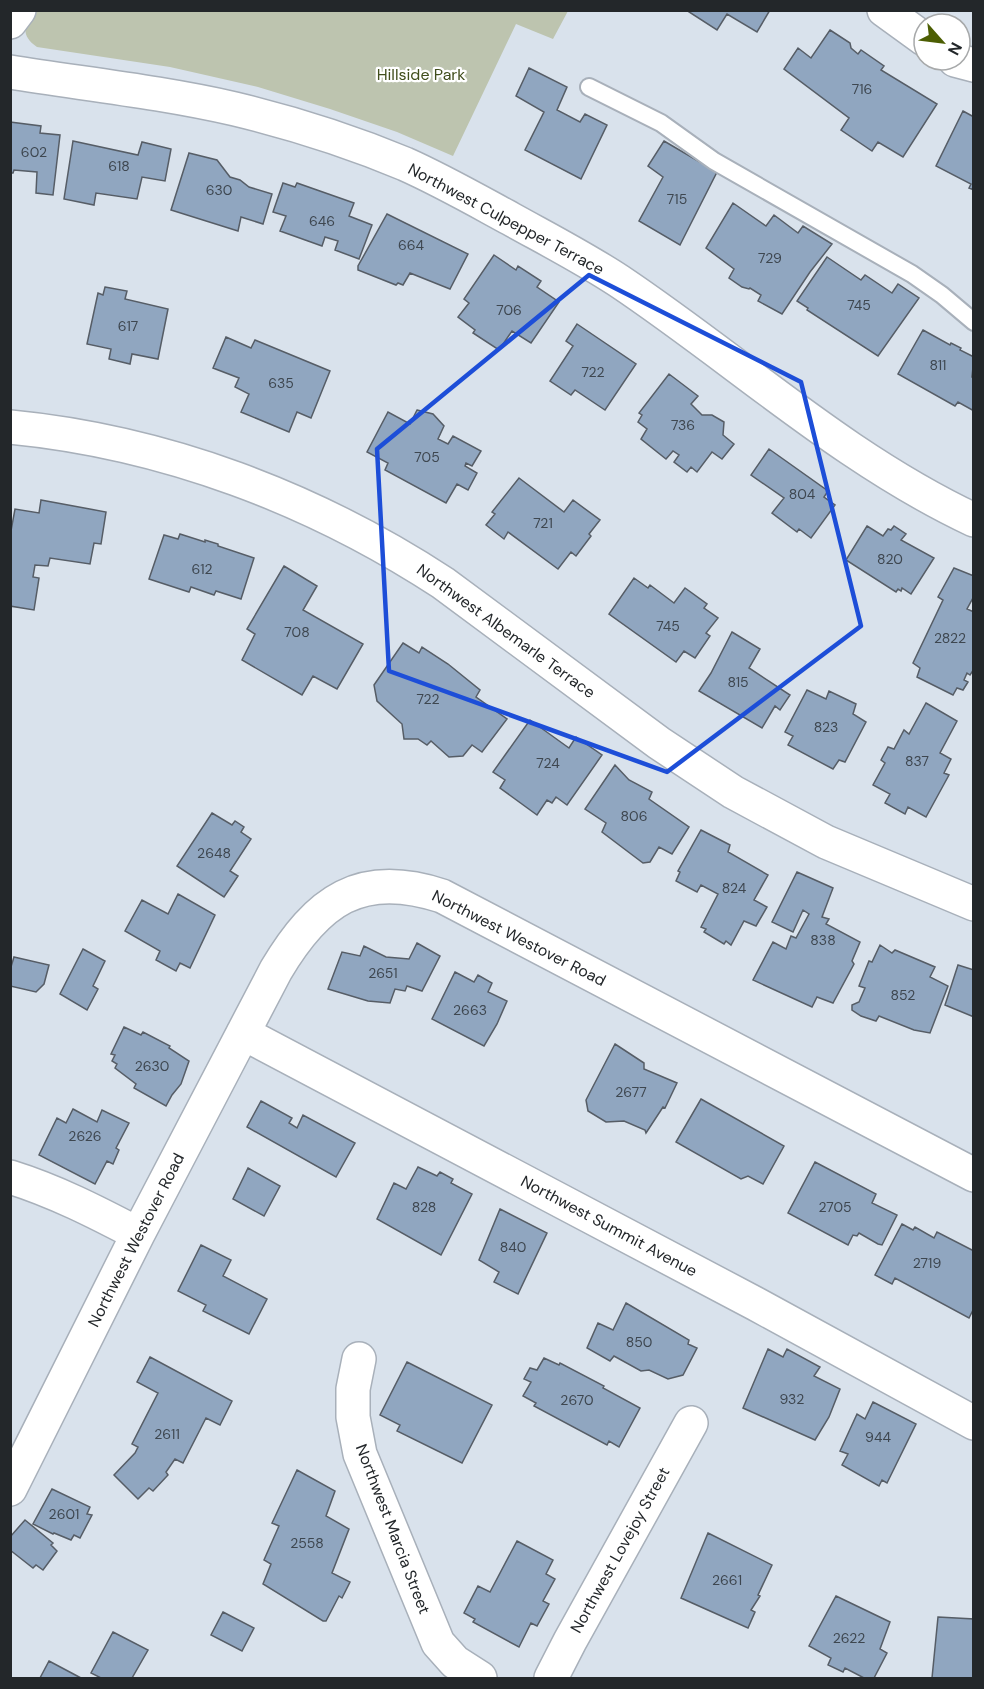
<svg xmlns="http://www.w3.org/2000/svg" width="984" height="1689" font-family="'DM Sans',sans-serif">
<rect width="100%" height="100%" fill="#d9e2ec"/>
<path fill="#bdc4af" d="M31,10L568,11L553,39L516,24L453,156L397,132L330,109L258,87L170,67L37,47C21,36 24,26 31,10Z"/>
<path fill="#90a6c0" stroke="#565d66" stroke-width="1.5" d="M686,10H770L757,32L727,14L717,30Z
M830,30L850,43L851,48L858,54L861,50L884,66L881,70L937,104L903,157L878,142L872,151L841,130L849,118L784,69L798,48L811,58Z
M529,68L567,87L557,110L580,122L585,114L607,125L581,179L525,150L544,112L516,96Z
M963,111L974,117V190L969,188L971,184L936,166Z
M10,122L41,126L40,133L60,135L53,195L36,193L37,172L14,170L13,173H10Z
M73,141L138,155L142,142L171,149L165,181L142,177L137,199L96,193L94,205L64,199Z
M664,141L717,172L680,245L639,221L663,177L648,166Z
M189,153L217,160L230,177L240,180L249,187L272,194L263,224L241,217L238,231L171,210Z
M283,183L295,187L297,183L354,203L349,216L372,225L359,259L335,250L338,241L325,237L322,246L280,231L286,216L273,212Z
M733,203L766,226L774,215L798,233L803,226L832,244L810,272L782,314L758,301L761,295L750,288L749,289L742,287L729,278L734,269L706,248Z
M387,214L468,254L450,289L410,273L403,285L398,283L396,285L358,270V266Z
M494,255L516,270L518,266L541,281L537,287L559,302L531,343L512,331L499,350L473,333L475,330L458,317L469,303L464,299Z
M827,257L861,280L865,275L892,293L898,284L919,298L878,356L807,310L808,308L797,301Z
M105,287L127,291L125,299L168,309L158,359L132,354L130,364L109,359L111,349L87,344L98,293L103,295Z
M577,324L636,364L605,410L575,390L571,395L550,381L573,346L566,341Z
M923,330L950,345L951,343L961,348L960,350L974,357L972,377L974,378V411L958,402L955,406L898,374Z
M226,337L251,348L255,340L330,371L311,418L297,412L289,432L241,412L249,394L235,387L239,378L213,368Z
M669,374L698,396L691,404L702,415H712L724,422L723,435L734,444L722,459L712,452L697,472L691,467L687,472L674,462L679,455L673,451L666,459L641,439L647,429L638,422L642,415L639,413Z
M417,410L433,414L444,426L438,439L448,444L453,436L481,451L472,466L466,463L465,466L477,473L468,490L457,484L446,503L385,470L388,463L367,452L388,412L410,424Z
M769,449L828,491L824,497L835,505L811,538L799,529L797,532L772,513L784,498L751,475Z
M519,478L564,512L573,500L600,520L589,534L591,536L576,556L571,552L558,569L508,532L504,539L486,525L495,514L492,512Z
M41,500L106,512L101,544L94,543L90,564L50,558L48,566L35,565L33,577L39,578L34,610L10,606V536L15,509L39,513Z
M867,526L883,536L888,529L891,530L894,526L906,534L901,540L934,558L911,594L902,588L901,591L898,589L896,592L846,560Z
M180,534L205,542V540L218,544V546L254,558L241,599L216,591L214,595L191,587L189,592L149,579L164,535L178,539Z
M284,566L317,586L303,610L363,644L337,689L313,676L302,695L242,660L255,634L247,629Z
M954,568L974,576V596L967,609L974,612V669L970,675L967,673L964,680L968,682L963,690L957,688L953,695L917,677L920,668L913,663L943,600L938,597Z
M634,578L648,588L650,585L674,603L685,588L707,604L704,608L718,618L706,633L710,636L695,658L684,651L676,662L609,614Z
M732,632L760,649L749,668L790,695L780,710L775,706L762,728L699,691L711,673Z
M403,643L419,653L422,647L448,664L480,690L476,697L507,719L482,752L472,745L463,756L449,757L431,741L427,745L418,739H404L402,724L377,701L374,685Z
M807,690L826,699L829,691L856,704L853,714L866,722L845,762L839,760L833,769L788,745L793,736L785,732Z
M926,703L957,721L940,753L951,759L944,773L949,775L926,817L908,807L905,814L885,803L890,794L873,785L885,763L881,760L888,747L894,749L904,730L909,734Z
M530,720L569,748L576,737L602,755L567,805L556,797L552,803L547,800L537,815L500,788L505,780L493,772Z
M615,765L629,780L652,792L649,799L689,827L672,854L659,847L650,862L643,863L602,832L606,823L585,809Z
M212,813L232,825L235,821L244,827L241,832L251,839L230,871L238,876L224,897L177,866Z
M701,830L730,845L728,852L768,875L754,900L767,907L756,926L744,921L731,945L726,941L724,944L704,932L706,929L701,927L718,894L701,885L697,892L676,881L680,872L678,871Z
M797,872L833,888L822,917L829,919L826,924L860,942L852,961L854,964L833,1003L817,997L812,1007L753,980L773,942L786,949L791,936L796,938L809,914L803,910L793,932L772,922Z
M178,894L215,915L190,968L180,963L176,971L156,960L160,951L125,931L142,900L168,914Z
M417,943L440,956L422,991L407,986L405,991L395,989L390,1003L368,1001L328,989L342,952L360,956L364,946L386,957L409,959Z
M880,945L892,953L895,950L935,967L930,977L948,986L930,1033L914,1030L879,1016L876,1021L861,1016L852,1010V1005L859,1002L865,988L859,986L869,961L872,962Z
M83,949L105,961L93,986L98,989L87,1010L60,994Z
M14,957L49,965L44,984L36,992L10,986V970Z
M958,965L974,970V1017L945,1005Z
M455,972L474,982L478,975L492,983L488,992L507,1001L497,1024L484,1046L432,1019Z
M124,1027L141,1035L143,1032L170,1046L169,1048L189,1061L181,1084L172,1095L166,1106L134,1088L136,1084L115,1068L117,1064L112,1061L115,1055L111,1054Z
M615,1044L644,1063V1069L677,1083L665,1108L663,1107L646,1133L645,1130L624,1121L606,1122L588,1111L586,1100Z
M701,1099L784,1146L763,1184L748,1176L741,1179L676,1142Z
M261,1101L292,1118L289,1123L297,1128L303,1115L355,1143L336,1177L247,1127Z
M73,1109L97,1122L102,1110L129,1123L116,1148L119,1150L113,1164L107,1161L95,1184L39,1155L57,1118L66,1123Z
M815,1162L876,1194L872,1203L897,1215L882,1245L878,1244L859,1233L857,1236L853,1235L848,1245L788,1213Z
M418,1167L437,1176L440,1172L453,1179L451,1183L472,1194L441,1255L377,1219L394,1183L406,1189Z
M248,1168L280,1186L264,1216L233,1199Z
M500,1209L547,1233L518,1294L494,1282L499,1272L479,1260Z
M902,1224L913,1230L915,1227L934,1238L937,1232L974,1251V1308L969,1318L895,1278L892,1284L875,1275Z
M201,1245L231,1260L223,1276L267,1299L249,1334L203,1311L206,1305L178,1291Z
M626,1303L689,1340L688,1344L697,1348L683,1375L668,1379L649,1370L641,1371L614,1356L610,1361L587,1348L598,1323L613,1330Z
M768,1349L783,1357L787,1349L820,1367L814,1376L840,1389L829,1417L815,1440L743,1408Z
M150,1357L232,1401L220,1425L206,1418L183,1463L175,1459L166,1472L168,1475L153,1491L149,1488L138,1499L114,1475L135,1453L138,1447L132,1444L158,1393L137,1382Z
M544,1358L559,1365L560,1363L604,1386L603,1388L640,1408L619,1447L609,1441L607,1445L534,1406L536,1403L523,1396L531,1382L524,1379L530,1368L537,1370Z
M407,1362L492,1405L462,1463L397,1431L400,1425L380,1415Z
M873,1402L916,1424L887,1483L882,1480L879,1486L842,1465L848,1454L840,1451L857,1414L865,1419Z
M297,1470L335,1491L326,1516L349,1529L332,1573L350,1582L342,1598L339,1596L326,1621H323L263,1584L271,1564L264,1560L279,1526L272,1523Z
M52,1489L90,1507L87,1514L92,1515L80,1538L74,1535L71,1540L54,1533L53,1534L33,1524Z
M25,1520L53,1543L51,1545L57,1551L43,1570L36,1565L33,1568L10,1550V1537Z
M708,1533L772,1565L758,1595L760,1596L751,1610L755,1612L748,1628L681,1598Z
M517,1541L553,1560L546,1574L555,1579L543,1601L549,1604L537,1626L531,1623L519,1647L473,1622L475,1619L464,1613L478,1586L490,1592Z
M836,1596L890,1622L880,1649L887,1653L874,1678H864L845,1668L843,1672L828,1665L831,1658L809,1646Z
M223,1612L254,1628L242,1651L211,1635Z
M938,1617L974,1619V1678H932Z
M113,1632L148,1650L132,1678H101L91,1673Z
M49,1661L81,1678H40Z"/>
<g fill="none" stroke-linecap="round" stroke-linejoin="round">
<defs>
<path id="service" d="M589,87L661,123L714,161L912,274L942,295L974,322"/>
<path id="minor" d="M884,10L924,39
M10,22L19,10
M955,60L974,65
M10,72C85,84 161,92 235,109C293,123 350,141 405,164C441,180 476,200 511,219C547,239 584,258 619,281C737,360 844,459 974,520
M10,427C165,442 313,498 443,583L659,743L733,792L826,842L974,904
M243,1033L756,1304L974,1423
M10,1177C55,1191 96,1212 138,1234
M359,1359L353,1389V1417L360,1454L438,1643L455,1662L480,1678
M10,1489L138,1234L276,970C317,901 360,869 442,896L974,1175
M551,1678L570,1641L691,1423"/>
</defs>
<use href="#service" stroke="#a8b0ba" stroke-width="20"/>
<use href="#minor" stroke="#a8b0ba" stroke-width="36"/>
<use href="#service" stroke="#fff" stroke-width="16"/>
<use href="#minor" stroke="#fff" stroke-width="33"/>
</g>
<path fill="none" stroke="#1d4ed8" stroke-width="4.5" stroke-linejoin="round" d="M589,275L801,382L861,626L667,772L389,671L377,449Z"/>
<g text-anchor="middle" dominant-baseline="central" stroke-width="4.5" stroke-linejoin="round" paint-order="stroke">
<g font-size="14" fill="#3e4750">
<text x="862" y="89">716</text>
<text x="34" y="152">602</text>
<text x="119" y="166">618</text>
<text x="219" y="190">630</text>
<text x="677" y="199">715</text>
<text x="322" y="221">646</text>
<text x="411" y="245">664</text>
<text x="770" y="258">729</text>
<text x="859" y="305">745</text>
<text x="509" y="310">706</text>
<text x="128" y="326">617</text>
<text x="938" y="365">811</text>
<text x="593" y="372">722</text>
<text x="281" y="383">635</text>
<text x="683" y="425">736</text>
<text x="427" y="457">705</text>
<text x="802" y="494">804</text>
<text x="543" y="523">721</text>
<text x="890" y="559">820</text>
<text x="202" y="569">612</text>
<text x="668" y="626">745</text>
<text x="297" y="632">708</text>
<text x="950" y="638">2822</text>
<text x="738" y="682">815</text>
<text x="428" y="699">722</text>
<text x="826" y="727">823</text>
<text x="917" y="761">837</text>
<text x="548" y="763">724</text>
<text x="634" y="816">806</text>
<text x="214" y="853">2648</text>
<text x="734" y="888">824</text>
<text x="823" y="940">838</text>
<text x="383" y="973">2651</text>
<text x="903" y="995">852</text>
<text x="470" y="1010">2663</text>
<text x="152" y="1066">2630</text>
<text x="631" y="1092">2677</text>
<text x="85" y="1136">2626</text>
<text x="424" y="1207">828</text>
<text x="835" y="1207">2705</text>
<text x="513" y="1247">840</text>
<text x="927" y="1263">2719</text>
<text x="639" y="1342">850</text>
<text x="792" y="1399">932</text>
<text x="577" y="1400">2670</text>
<text x="167" y="1434">2611</text>
<text x="878" y="1437">944</text>
<text x="64" y="1514">2601</text>
<text x="307" y="1543">2558</text>
<text x="727" y="1580">2661</text>
<text x="849" y="1638">2622</text>
</g>
<g font-size="16" fill="#414e1c" stroke="#fff">
<text x="421" y="74">Hillside Park</text>
</g>
<g font-size="16" fill="#23272a" stroke="#fff">
<text transform="translate(506 219) rotate(28)">Northwest Culpepper Terrace</text>
<text transform="translate(506 631) rotate(36)">Northwest Albemarle Terrace</text>
<text transform="translate(519 938) rotate(27)">Northwest Westover Road</text>
<text transform="translate(609 1226) rotate(28)">Northwest Summit Avenue</text>
<text transform="translate(136 1240) rotate(-63)">Northwest Westover Road</text>
<text transform="translate(393 1529) rotate(69)">Northwest Marcia Street</text>
<text transform="translate(620 1550) rotate(-61)">Northwest Lovejoy Street</text>
</g>
</g>
<rect width="984" height="1689" fill="none" stroke="#23272a" stroke-width="24"/>
<g transform="translate(942 42) rotate(118)"><circle r="28" fill="#ffffff" stroke="#a7a9aa" stroke-width="1.5"/>
<path d="M0-4.5L10 22L0 15L-10 22Z" fill="#4c5e03"/>
<text y="-9" font-size="16" font-weight="bold" text-anchor="middle" fill="#23272a">N</text>
</g>
</svg>
